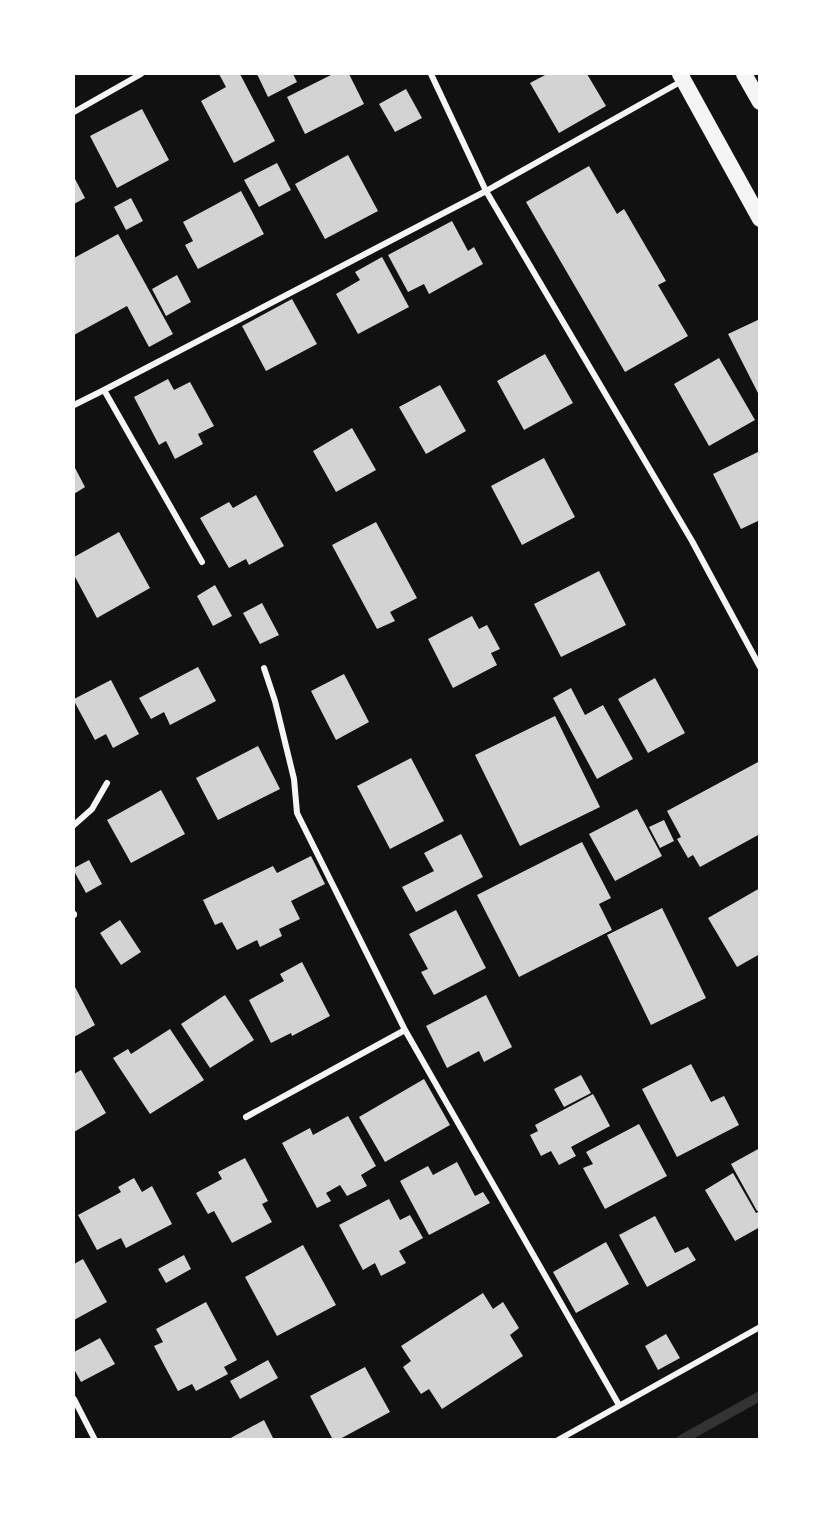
<svg xmlns="http://www.w3.org/2000/svg" width="833" height="1513" font-family="'Space Grotesk',sans-serif">
<rect width="100%" height="100%" fill="#111"/>
<g fill="none" stroke-linecap="round" stroke-linejoin="round">
<path stroke="#333" stroke-width="10" d="M681,1440L760,1396"/>
</g>
<path fill="#d3d3d3" d="M219,74H240L275,141L234,163L201,101L226,87Z
M257,74H293L297,82L268,97Z
M333,74H349L364,104L305,134L287,97Z
M547,74H587L606,106L559,133L530,83Z
M406,89L422,118L395,132L379,104Z
M142,109L169,160L117,188L90,136Z
M348,155L378,211L325,239L295,184Z
M277,163L291,190L259,207L244,180Z
M589,166L617,214L624,209L666,281L658,285L688,336L625,372L526,202Z
M74,177L85,198L74,204Z
M241,191L264,234L198,269L185,245L193,241L183,222Z
M131,198L143,221L126,230L114,207Z
M452,221L468,251L474,247L483,264L429,294L424,284L408,292L388,255Z
M118,234L173,334L149,347L127,306L74,335V258Z
M382,257L409,307L358,334L336,294L360,280L355,272Z
M177,275L191,302L166,316L152,289Z
M292,299L317,344L266,371L242,326Z
M760,319V397L728,334Z
M545,354L573,403L524,430L497,381Z
M719,358L755,420L709,446L674,384Z
M168,379L174,390L190,382L214,426L198,434L203,444L175,459L166,441L159,445L134,397Z
M440,385L466,431L426,454L399,407Z
M352,428L376,470L336,492L313,451Z
M760,451V520L741,529L713,474Z
M544,458L575,517L522,545L491,486Z
M74,466L85,487L74,494Z
M256,495L284,546L249,565L246,559L229,568L200,518L229,502L233,508Z
M376,522L417,598L390,612L395,621L377,629L332,545Z
M119,532L150,588L97,618L74,575V557Z
M599,571L626,625L561,657L534,604Z
M215,585L232,616L213,626L197,596Z
M262,603L279,635L260,644L243,613Z
M472,616L479,629L487,625L500,649L491,653L497,665L453,688L428,639Z
M198,667L216,701L170,725L164,712L151,719L139,698Z
M344,674L369,722L336,740L311,691Z
M655,678L685,733L648,753L618,699Z
M111,680L139,734L113,748L106,734L95,740L74,701V699Z
M571,688L585,715L603,705L633,759L597,779L553,698Z
M555,716L600,807L520,846L475,755Z
M258,746L280,789L218,820L196,778Z
M411,758L444,821L390,849L357,786Z
M760,761V834L700,867L693,855L688,858L677,839L681,837L667,811Z
M161,790L185,834L131,863L107,820Z
M637,809L662,856L615,881L589,834Z
M664,820L674,841L660,848L649,827Z
M461,834L483,877L416,912L402,887L434,871L424,853Z
M582,842L611,898L599,904L612,930L519,977L477,895Z
M311,856L325,884L291,901L300,919L279,929L282,936L260,947L257,940L237,950L222,922L215,925L203,900L273,866L277,873Z
M89,860L102,884L86,893L74,871V868Z
M760,888V954L737,967L708,918Z
M662,908L706,998L651,1025L607,935Z
M456,910L486,968L434,995L421,972L428,969L409,934Z
M120,920L141,952L121,965L100,933Z
M302,962L330,1016L292,1036L291,1033L271,1043L249,1000L284,981L280,974Z
M74,985L95,1025L74,1037Z
M225,995L254,1040L210,1068L181,1024Z
M486,995L512,1047L484,1062L479,1051L447,1068L426,1026Z
M170,1029L204,1080L150,1114L113,1058L128,1049L131,1054Z
M691,1064L711,1102L724,1096L739,1125L677,1157L642,1089Z
M81,1070L106,1113L74,1132V1074Z
M581,1075L591,1093L564,1107L554,1089Z
M424,1079L450,1125L385,1162L359,1117Z
M593,1094L610,1126L571,1147L576,1156L559,1165L551,1151L541,1156L530,1135L538,1131L535,1125Z
M348,1116L376,1166L361,1175L367,1186L347,1196L340,1185L326,1193L331,1201L317,1208L282,1143L310,1128L313,1135Z
M639,1124L667,1176L605,1209L583,1168L593,1164L586,1152Z
M760,1148V1210L757,1211L731,1164Z
M245,1158L268,1201L262,1204L272,1222L232,1243L214,1211L208,1214L196,1193L222,1179L218,1172Z
M457,1162L475,1196L483,1192L490,1203L429,1235L400,1181L428,1166L433,1175Z
M733,1173L756,1213L760,1211V1227L735,1241L705,1190Z
M134,1178L142,1192L152,1186L172,1224L126,1248L121,1238L97,1250L78,1215L121,1192L118,1187Z
M389,1199L400,1220L410,1215L423,1238L399,1251L406,1263L381,1276L375,1263L363,1270L339,1225Z
M655,1216L675,1253L688,1247L696,1260L647,1287L619,1235Z
M606,1242L629,1284L576,1313L553,1272Z
M303,1245L336,1305L277,1336L245,1277Z
M184,1255L191,1269L166,1283L158,1269Z
M83,1259L107,1302L74,1320V1264Z
M483,1293L493,1309L503,1302L519,1328L510,1335L523,1356L442,1409L429,1389L421,1394L403,1367L411,1361L401,1346Z
M206,1302L237,1360L224,1367L228,1374L196,1391L192,1384L178,1391L154,1346L163,1342L156,1329Z
M666,1334L680,1358L658,1370L645,1346Z
M100,1338L115,1364L81,1382L74,1369V1352Z
M268,1360L278,1378L240,1399L230,1381Z
M365,1367L390,1412L338,1440H333L310,1396Z
M264,1420L274,1440H227Z"/>
<g fill="none" stroke-linecap="round" stroke-linejoin="round">
<path stroke="#f5f5f5" stroke-width="6" d="M431,74L486,191L692,541L760,667
M74,112L141,74
M104,390L202,562
M74,405L104,390L486,191L682,81
M264,668L275,701L294,779L297,813L405,1030L619,1405
M74,825L92,809L107,783
M74,914V915
M246,1117L405,1030
M74,1399L95,1440
M558,1440L760,1327"/>
<path stroke="#f5f5f5" stroke-width="16" d="M680,74L760,219
M744,74L760,102"/>
</g>
<rect width="833" height="1513" fill="none" stroke="#ffffff" stroke-width="150"/>
</svg>
